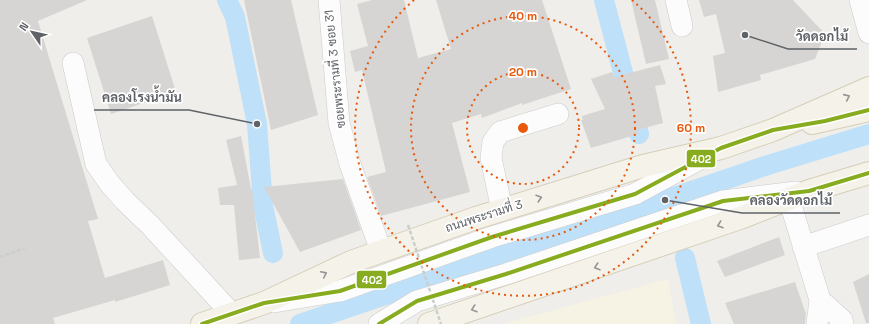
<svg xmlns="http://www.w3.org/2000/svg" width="869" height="324" font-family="'Space Grotesk',Sarabun,sans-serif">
<rect width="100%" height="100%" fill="#efeeea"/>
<path fill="#f7f3e4" d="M668,279L676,324H505L510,322Z"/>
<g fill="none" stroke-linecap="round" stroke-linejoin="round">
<path stroke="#bfe0f9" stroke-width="20" d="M227,0L235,17L257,124L263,205L273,253
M604,0L639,134
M685,258L701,324
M300,324L768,165L869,134"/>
</g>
<path fill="#d6d5d3" d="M0,0H87L38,21L98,219L88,221L105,278L163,260L170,285L115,302V300L53,318L55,324H0Z
M244,0H291L318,115L271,130Z
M372,0H404L418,58L451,49L436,0H542L571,89L522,105V103L482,118L481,114L452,123L470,192L381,216L367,177L386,172L362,70L355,72L350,51L368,46L357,4Z
M631,0H655L669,59L646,64Z
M699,0H793L825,34L815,59L760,75L761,80L718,92L713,56L725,53L716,14L704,17Z
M152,16L176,92L111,114L87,38Z
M660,65L666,84L655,86L663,123L637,130L639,134L591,148L581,120H583L582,116L605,109L591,79L612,72L614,77Z
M241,136L251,189H252L260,258L239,260L234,205H220L218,188L237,185L226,140Z
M343,179L361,230L300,252L264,187Z
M779,237L785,255L725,277L717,261Z
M869,274V323H866L853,282Z
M795,282L806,314L805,324H734L725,303Z"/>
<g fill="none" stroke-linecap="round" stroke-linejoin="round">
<defs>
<path id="minor" d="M329,0L339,123L350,164L381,251
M676,0L682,26
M860,0L869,33
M73,63L96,164L110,184L125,201L150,225L232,314
M789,199L820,300L817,324
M502,210L491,158L493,142L500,132L558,114
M803,247L869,225
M820,300L842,320L843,324
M274,302L340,291L492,237L635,194L709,154
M379,324L417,301L506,274L723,201L796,192"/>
<path id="major" d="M812,123L869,110
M202,324L264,303L351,262L476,218L643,166L721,148L773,130L869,88
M429,324L740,218L809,191L869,173"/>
</defs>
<use href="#minor" stroke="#cbcccc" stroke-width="22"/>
<use href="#major" stroke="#d7ceb8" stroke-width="24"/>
<path stroke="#cacfcc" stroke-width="2.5" stroke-dasharray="4 2" stroke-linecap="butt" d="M0,257L25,248"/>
<use href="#minor" stroke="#fdfcfc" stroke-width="21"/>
<use href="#major" stroke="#f4f2e9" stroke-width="22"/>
<path stroke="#cacfcc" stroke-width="2.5" stroke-dasharray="4 2" stroke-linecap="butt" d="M408,225L441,324"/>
<defs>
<path id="bus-1" d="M202,324L264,303L340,291L492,237L635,194L721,148L773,130L825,121L869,110
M379,324L417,301L506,274L723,201L809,191L869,173"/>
</defs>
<use href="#bus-1" stroke="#fff" stroke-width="7"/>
<use href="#bus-1" stroke="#88ac1f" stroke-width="4"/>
</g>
<defs><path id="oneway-chevron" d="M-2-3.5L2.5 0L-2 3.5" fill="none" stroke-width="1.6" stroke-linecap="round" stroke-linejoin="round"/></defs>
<g stroke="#939595">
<use href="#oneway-chevron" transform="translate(847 97) rotate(-24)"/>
<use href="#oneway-chevron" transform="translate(539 198) rotate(-17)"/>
<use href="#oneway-chevron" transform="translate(720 225) rotate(161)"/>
<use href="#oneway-chevron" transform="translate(597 267) rotate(161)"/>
<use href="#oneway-chevron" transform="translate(324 274) rotate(-26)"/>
<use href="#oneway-chevron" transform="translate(474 309) rotate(161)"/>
</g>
<g fill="none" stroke="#e8590c" stroke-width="2" stroke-dasharray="2 4">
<circle cx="523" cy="128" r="56"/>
<circle cx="523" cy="128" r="112"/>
<path d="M632 0A168 168 0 1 1 414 0"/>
</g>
<g text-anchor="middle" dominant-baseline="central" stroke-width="3.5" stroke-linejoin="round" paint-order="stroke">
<g font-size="12" fill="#5f6368" stroke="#fff">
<text transform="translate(335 69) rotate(-96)">ซอยพระรามที่ 3 ซอย 31</text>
<text transform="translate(484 216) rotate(-18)">ถนนพระรามที่ 3</text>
</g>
</g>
<circle cx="523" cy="128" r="6" fill="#e8590c" stroke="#fff" stroke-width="2"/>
<g font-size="12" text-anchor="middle" font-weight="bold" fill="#e8590c" stroke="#fff" stroke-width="3.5" stroke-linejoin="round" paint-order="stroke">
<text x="523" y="20">40 m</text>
<text x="523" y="76">20 m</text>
<text x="691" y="132">60 m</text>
</g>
<path fill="none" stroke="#5f6368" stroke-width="1.5" d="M745 35L788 49H857M257 124L189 110H94M665 200L742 213H840"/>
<g fill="#5f6368" stroke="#fff" stroke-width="1.5">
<circle cx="745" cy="35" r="4"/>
<circle cx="257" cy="124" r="4"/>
<circle cx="665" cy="200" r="4"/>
</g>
<g font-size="13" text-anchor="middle" font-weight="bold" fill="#5f6368" stroke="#fff" stroke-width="3.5" stroke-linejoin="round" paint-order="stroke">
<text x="822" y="41">วัดดอกไม้</text>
<text x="142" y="102">คลองโรงน้ำมัน</text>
<text x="791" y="205">คลองวัดดอกไม้</text>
</g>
<g stroke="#fff" stroke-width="1.5">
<rect x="686" y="149" width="30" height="19" rx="4" fill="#88ac1f"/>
<rect x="356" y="270" width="31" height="19" rx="4" fill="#88ac1f"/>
</g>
<g font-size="11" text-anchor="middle" font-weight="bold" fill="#fff">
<text x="701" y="163">402</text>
<text x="372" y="284">402</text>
</g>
<g transform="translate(32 32) rotate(304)" stroke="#ffffff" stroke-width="3" paint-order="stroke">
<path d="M0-3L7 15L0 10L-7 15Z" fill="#5f6368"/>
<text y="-6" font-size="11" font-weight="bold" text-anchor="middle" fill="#5f6368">N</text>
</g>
</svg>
